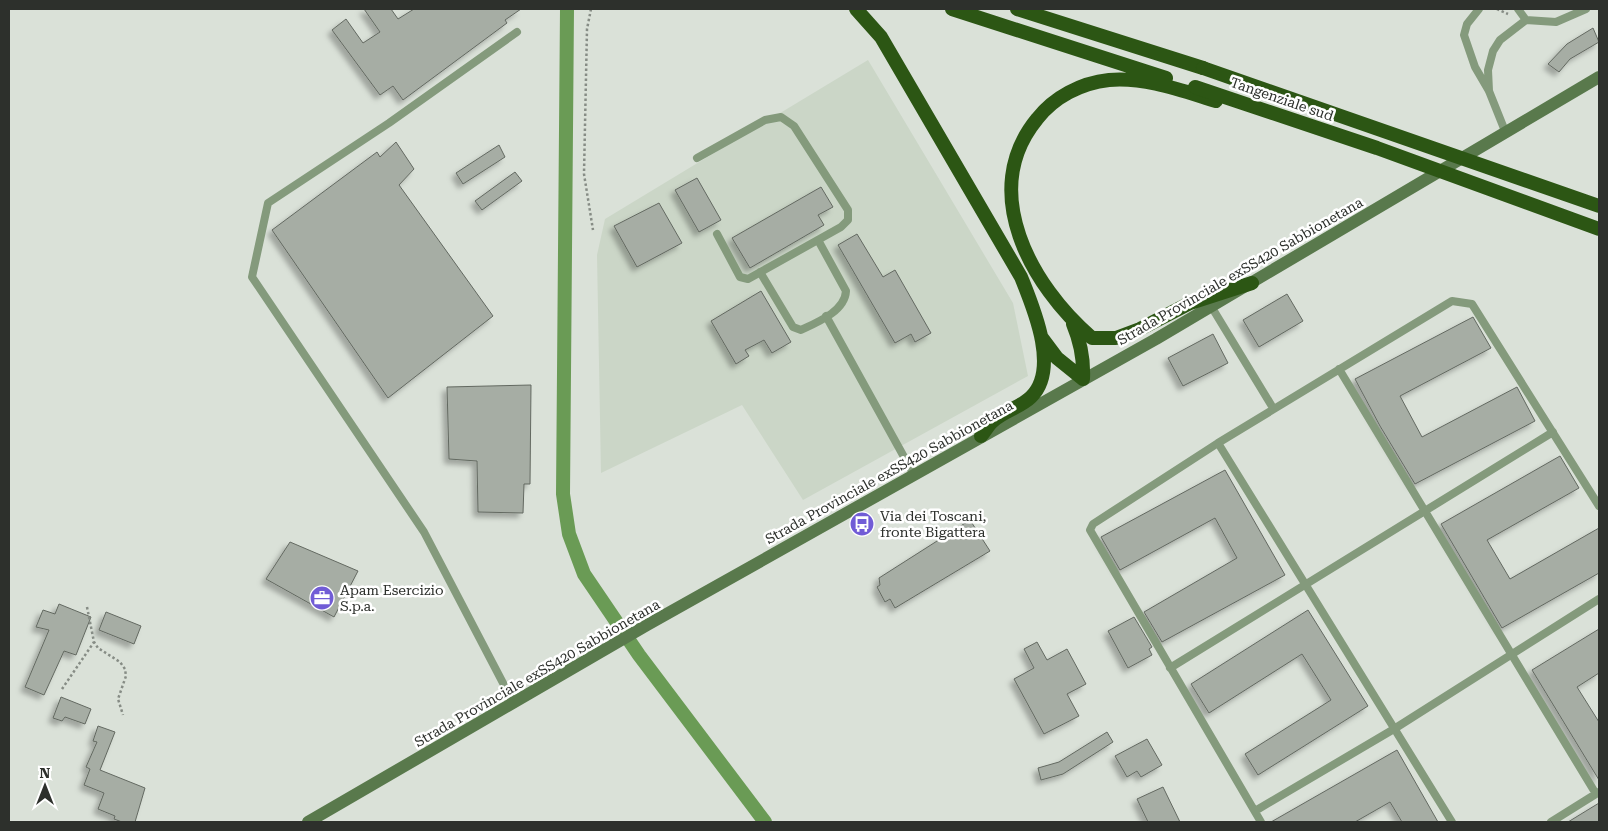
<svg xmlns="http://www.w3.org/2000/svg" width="1608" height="831" font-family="'Roboto Serif',serif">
<defs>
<filter id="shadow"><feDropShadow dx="-4.5" dy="4.5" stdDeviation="2.5" flood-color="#0004"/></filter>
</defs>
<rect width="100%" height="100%" fill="#dae1d8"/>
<path fill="#cbd6c7" d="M868,60L1013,303L1028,376L803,500L742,405L601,473L597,255L605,219Z"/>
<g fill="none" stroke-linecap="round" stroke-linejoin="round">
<path stroke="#6a9b55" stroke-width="14" d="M567,9L563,494L569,534L584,574L639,655L765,822"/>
</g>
<path fill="#a6ada4" stroke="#636961" filter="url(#shadow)" d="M364,9H391L398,19L414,9H521L505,20L507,23L403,100L393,86L380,95L332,30L346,19L363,43L380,32Z
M1593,28L1599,42L1570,59L1559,72L1548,64L1567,44Z
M396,142L414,169L399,185L493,316L388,398L272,230L377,152L380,157Z
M499,145L505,157L463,184L456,173Z
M515,172L522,181L482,210L475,201Z
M697,178L721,220L699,232L675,190Z
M821,187L833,207L818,215L824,225L750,268L732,238Z
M659,203L682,243L637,267L614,226Z
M857,234L883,277L895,270L931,333L915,342L911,334L895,343L838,245Z
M761,291L791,342L772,353L764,340L745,350L749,356L736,364L711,321Z
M1287,294L1303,321L1259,347L1243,320Z
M1473,317L1491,348L1400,396L1422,437L1517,387L1535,421L1415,484L1380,426L1355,379Z
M1213,334L1228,363L1183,386L1168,358Z
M531,385L530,484H524L523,513L478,512L477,461L449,459L447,387Z
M1560,456L1579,488L1487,540L1510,579L1599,528V573L1502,628L1441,524Z
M1225,470L1285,575L1162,642L1144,612L1237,558L1215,518L1120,570L1101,537Z
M970,520L990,551L895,608L890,599L885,602L877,587L880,585L879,578Z
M290,542L358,571L334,617L266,579Z
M59,604L91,617L76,655L64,651L44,695L25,687L49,630L36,627L43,610L55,614Z
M1308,610L1368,706L1258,775L1245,754L1331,700L1302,654L1209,713L1191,684Z
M106,612L141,626L134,644L99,630Z
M1134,617L1152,647L1149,649L1152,655L1128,668L1108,631Z
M1599,629V673L1577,687L1599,722V780L1532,670Z
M1037,642L1047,660L1067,649L1086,684L1067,694L1079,716L1044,734L1014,679L1034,668L1024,649Z
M61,697L91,709L85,724L65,717L62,721L53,718Z
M98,726L115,732L100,770L145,788L135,822H122L114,819L115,816L98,809L104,793L84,785L90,769L86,767L97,742L93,741Z
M1107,732L1113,742L1063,774L1041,780L1038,768L1059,762Z
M1147,739L1162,765L1141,777L1137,771L1127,777L1115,756Z
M1397,750L1438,822H1402L1390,802L1355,822H1271Z
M1163,787L1180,822H1148L1137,799Z
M1599,803V822H1568Z"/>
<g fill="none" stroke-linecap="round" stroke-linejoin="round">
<path stroke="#868c85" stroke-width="2.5" stroke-dasharray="2.5 2.5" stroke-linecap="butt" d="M591,9L587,29L584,174L593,230
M1497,9L1508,14
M87,607L94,642L98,648L120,662L125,669L126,676L118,699L123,715
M62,689L94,642"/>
<path stroke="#849a7c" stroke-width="8" d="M1479,9L1467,24L1464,35L1475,67L1489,91L1505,131
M1518,9L1526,20
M1489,91L1488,70L1493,51L1500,40L1526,20L1556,22L1586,9
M697,158L765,120L781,117L794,126L848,210V220L841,227L748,279L740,277L717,234
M760,272L793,327L801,330C818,322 845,311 846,291L818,240
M1211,306L1273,408
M826,316L914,475
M1339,369L1596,794
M1218,443L1452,822
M1170,668L1553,432
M514,704L424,532L252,277L268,203L389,123L517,32
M1255,811L1394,729L1599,599
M1261,822L1090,530L1093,524L1218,443L1452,301L1472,304L1599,506
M1551,822L1599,792"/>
<path stroke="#59794c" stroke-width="12" d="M308,822L647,625L1156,339L1599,77"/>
<path stroke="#2c5614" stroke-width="14" d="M856,9L881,37L1021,277C1033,307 1060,369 1031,397C1021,407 1004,411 993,421C988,425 985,432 981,436
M952,9L1166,78
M1017,9L1203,68
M1216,101C1180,90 1146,77 1109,80C1081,83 1054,97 1037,119C978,191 1031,286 1092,338H1116L1140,329L1190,303L1252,283
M1073,324C1081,343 1084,359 1083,379
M1042,338L1057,358L1083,379"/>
<path stroke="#2c5614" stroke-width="14" d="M1203,68L1599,206
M1195,87L1377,148L1599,229"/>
</g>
<defs>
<symbol id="bus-disc" viewBox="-11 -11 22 22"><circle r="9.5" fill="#715cd6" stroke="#fff"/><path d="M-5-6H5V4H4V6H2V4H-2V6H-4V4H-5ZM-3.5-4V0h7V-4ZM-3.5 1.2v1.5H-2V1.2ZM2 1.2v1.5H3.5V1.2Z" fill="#fff"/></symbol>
<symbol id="office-disc" viewBox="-11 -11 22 22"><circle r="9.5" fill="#715cd6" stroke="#fff"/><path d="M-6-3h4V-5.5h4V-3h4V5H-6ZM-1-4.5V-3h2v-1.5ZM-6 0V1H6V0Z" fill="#fff"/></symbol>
</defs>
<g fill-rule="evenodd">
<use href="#bus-disc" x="848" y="510" width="28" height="28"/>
<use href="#office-disc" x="308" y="584" width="28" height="28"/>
</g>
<g text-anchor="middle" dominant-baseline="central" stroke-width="5" stroke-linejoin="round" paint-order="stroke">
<g font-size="14" fill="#2d302c" stroke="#fff">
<text transform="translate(1282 99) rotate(19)">Tangenziale sud</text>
<text transform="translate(1240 271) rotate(-30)">Strada Provinciale exSS420 Sabbionetana</text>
<text transform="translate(889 472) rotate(-29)">Strada Provinciale exSS420 Sabbionetana</text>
<text transform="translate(537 673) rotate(-30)">Strada Provinciale exSS420 Sabbionetana</text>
</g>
<g font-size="14" fill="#2d302c" stroke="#fff" text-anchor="start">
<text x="880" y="516">Via dei Toscani,<tspan x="880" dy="16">fronte Bigattera</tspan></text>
<text x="340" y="590">Apam Esercizio<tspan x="340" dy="16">S.p.a.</tspan></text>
</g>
</g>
<rect width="1608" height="831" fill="none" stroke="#2d302c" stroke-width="20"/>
<g transform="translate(45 786)" stroke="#ffffff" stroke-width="4" paint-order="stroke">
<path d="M0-4L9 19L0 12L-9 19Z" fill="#2d302c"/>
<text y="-8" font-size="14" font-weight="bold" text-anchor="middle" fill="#2d302c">N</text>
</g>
</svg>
